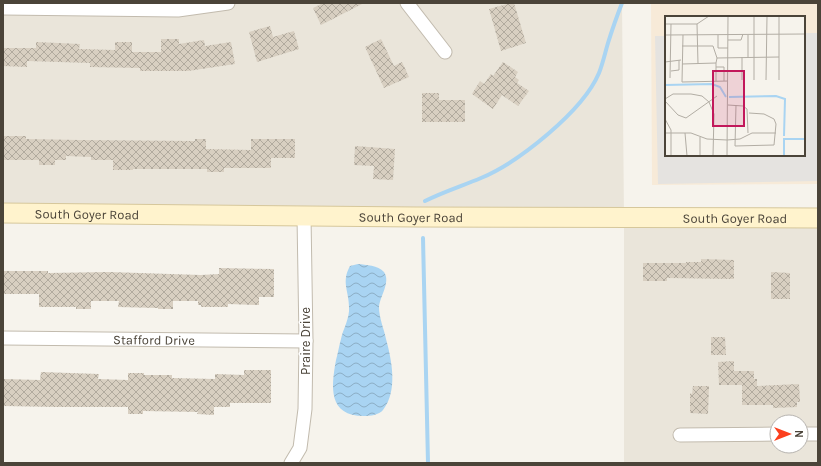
<svg xmlns="http://www.w3.org/2000/svg" width="821" height="466" font-family="Karla,sans-serif">
<defs>
<pattern id="water-waves" width="16" height="10" patternUnits="userSpaceOnUse"><rect width="16" height="10" fill="#a9d4f2"/><path d="M0 5q4-4 8 0t8 0" fill="none" stroke="#8caec5"/></pattern>
<pattern id="building-cross-hatch" width="8" height="8" patternUnits="userSpaceOnUse"><rect width="8" height="8" fill="#d8cfc1"/><path d="M0 0l8 8M0 8l8-8" fill="none" stroke="#b1aa9e"/></pattern>
</defs>
<rect width="100%" height="100%" fill="#f6f3ec"/>
<path fill="#eae5da" fill-rule="evenodd" d="M3,3H622L624,218L818,220V463H624V218L3,213ZM777,422H801V446H777Z"/>
<path fill="#f7ead8" fill-rule="evenodd" d="M651,3H818V184L652,185ZM666,17H804V155H666Z"/>
<path fill="#e5e3e0" d="M804,33H818V181L658,184L655,36H666V155H804Z"/>
<path fill="url(#water-waves)" d="M358,264C366,265 378,265 384,272C391,282 380,296 379,307C379,318 384,329 386,339C392,361 398,391 383,410C379,415 370,416 364,416C328,416 331,387 336,360C338,353 339,346 341,339C343,329 350,318 349,307C349,291 341,282 350,266Z"/>
<g fill="none" stroke-linecap="round" stroke-linejoin="round">
<path stroke="#a9d4f2" stroke-width="4" d="M425,201C443,192 462,186 481,178C519,162 583,111 599,73C603,63 605,53 608,43C612,30 617,16 622,3
M423,238L428,463"/>
</g>
<path fill="url(#building-cross-hatch)" d="M323,3H364L321,25L313,8Z
M511,3H514L526,43L501,51L489,9Z
M270,26L273,37L294,31L299,49L257,62L249,32Z
M161,39H179V44L204,40L205,46L231,42L235,64L188,71H140V68L90,67V63L27,61V67L3,66V48H36V42L80,44L79,49L115,50V42H132V52H161Z
M381,39L394,66L402,62L409,77L384,88L365,47Z
M503,62L518,72L515,77L519,80L517,83L529,91L518,106L502,95L493,109L472,94L480,81L484,84L491,74L493,76Z
M422,93H439V100H465V122H422Z
M3,136H26V139L79,140L195,141V139H206V149L251,150V139H295V158H271V168H224V172H207V169H133V170H113V160H91V157L66,156V160H55V165H39V160H3Z
M355,146L395,149L393,180L373,179L374,166L354,165Z
M701,259L734,260V279L667,278V281H643V263H686V262H701Z
M219,268L274,269V297H259V305L228,304V307H201V305H198V301H173V309H158V308L118,307L119,301H91V309H76V307H39V294H3V271H48V273L109,272L201,275L219,274Z
M771,272L790,273V299H771Z
M711,337H725L726,355H711Z
M734,361V371H754V379H757V386L799,384L800,402H797V407L773,408V405H742V385H719L718,362Z
M244,370H271V403H230V407H214V415L197,414L198,412L143,411V414H128V407H56L3,406V379L40,380L41,372L99,374L98,379L128,380V373H144V375H172V378L215,379V374L244,375Z
M693,386H709L708,414L690,413V393L692,394Z"/>
<g fill="none" stroke-linecap="round" stroke-linejoin="round">
<defs>
<g id="street">
<path d="M407,3L445,52"/>
<path d="M3,8L178,10L228,3"/>
<path id="s1" d="M3,338L306,341"/>
<path d="M801,434H818"/>
<path d="M680,435L777,434"/>
<path d="M291,463L300,448L305,409L306,341L304,216"/>
</g>
<g id="secondary">
<path id="s2" d="M3,213L416,217L818,218"/>
</g>
</defs>
<use href="#street" stroke="#c2bbae" stroke-width="15"/>
<use href="#secondary" stroke="#d6c79b" stroke-width="21"/>
<use href="#street" stroke="#fff" stroke-width="13"/>
<use href="#secondary" stroke="#fff3cd" stroke-width="19"/>
</g>
<g text-anchor="middle" dominant-baseline="central" stroke-width="3" stroke-linejoin="round" paint-order="stroke">
<g font-size="13" fill="#4b4439" stroke="#fff">
<text stroke="none"><textPath href="#s2" startOffset="84">South Goyer Road</textPath></text>
<text stroke="none"><textPath href="#s2" startOffset="408">South Goyer Road</textPath></text>
<text stroke="none"><textPath href="#s2" startOffset="732">South Goyer Road</textPath></text>
<text stroke="none"><textPath href="#s1" startOffset="151">Stafford Drive</textPath></text>
<text transform="translate(305 341) rotate(-90)">Praire Drive</text>
</g>
</g>
<g transform="translate(665 16)">
<rect width="140" height="140" fill="#f6f3ec"/>
<path fill="none" stroke="#a9d4f2" stroke-width="2" d="M0,69L47,68L55,71L61,81M64,81L111,80L120,83L119,120M119,123H140M119,140V122"/>
<path fill="none" stroke="#b2ada4" stroke-width="1" d="M114,0V64M0,8H32L44,0M32,8L33,48M0,19L140,18M18,19L17,66L63,65M53,19V32H63M63,24H76L78,18M83,41V19M52,42L114,41M0,46L16,44M51,47V51H59V65M17,48L51,47L52,42L48,30H17M51,51V65M6,55L14,54V44M5,62L6,8M77,64V41M89,64V0M101,64L102,0M0,83L8,78H26L37,80L44,86L49,98L48,140M0,85L13,99L21,102L52,80M63,89L78,90L82,93L83,117M71,89L70,130L109,129L111,108L109,103L99,98L84,97M0,103L6,114V140M0,117H26L42,123L62,124L75,123L87,117H111M20,117L22,140M35,140V121M62,140L63,0"/>
<path fill="#c2185b" fill-opacity="0.15" stroke="#c2185b" stroke-width="2" d="M48,55H79V110H48Z"/>
<rect width="140" height="140" fill="none" stroke="#4b4439" stroke-width="2"/>
</g>
<rect width="821" height="466" fill="none" stroke="#4b4439" stroke-width="8"/>
<g transform="translate(789 434) rotate(90)"><circle r="19" fill="#ffffff" stroke="#b7b4b0"/>
<path d="M0-3L7 15L0 10L-7 15Z" fill="#fc3f1d"/>
<text y="-6" font-size="11" font-weight="bold" text-anchor="middle" fill="#4b4439">N</text>
</g>
</svg>
